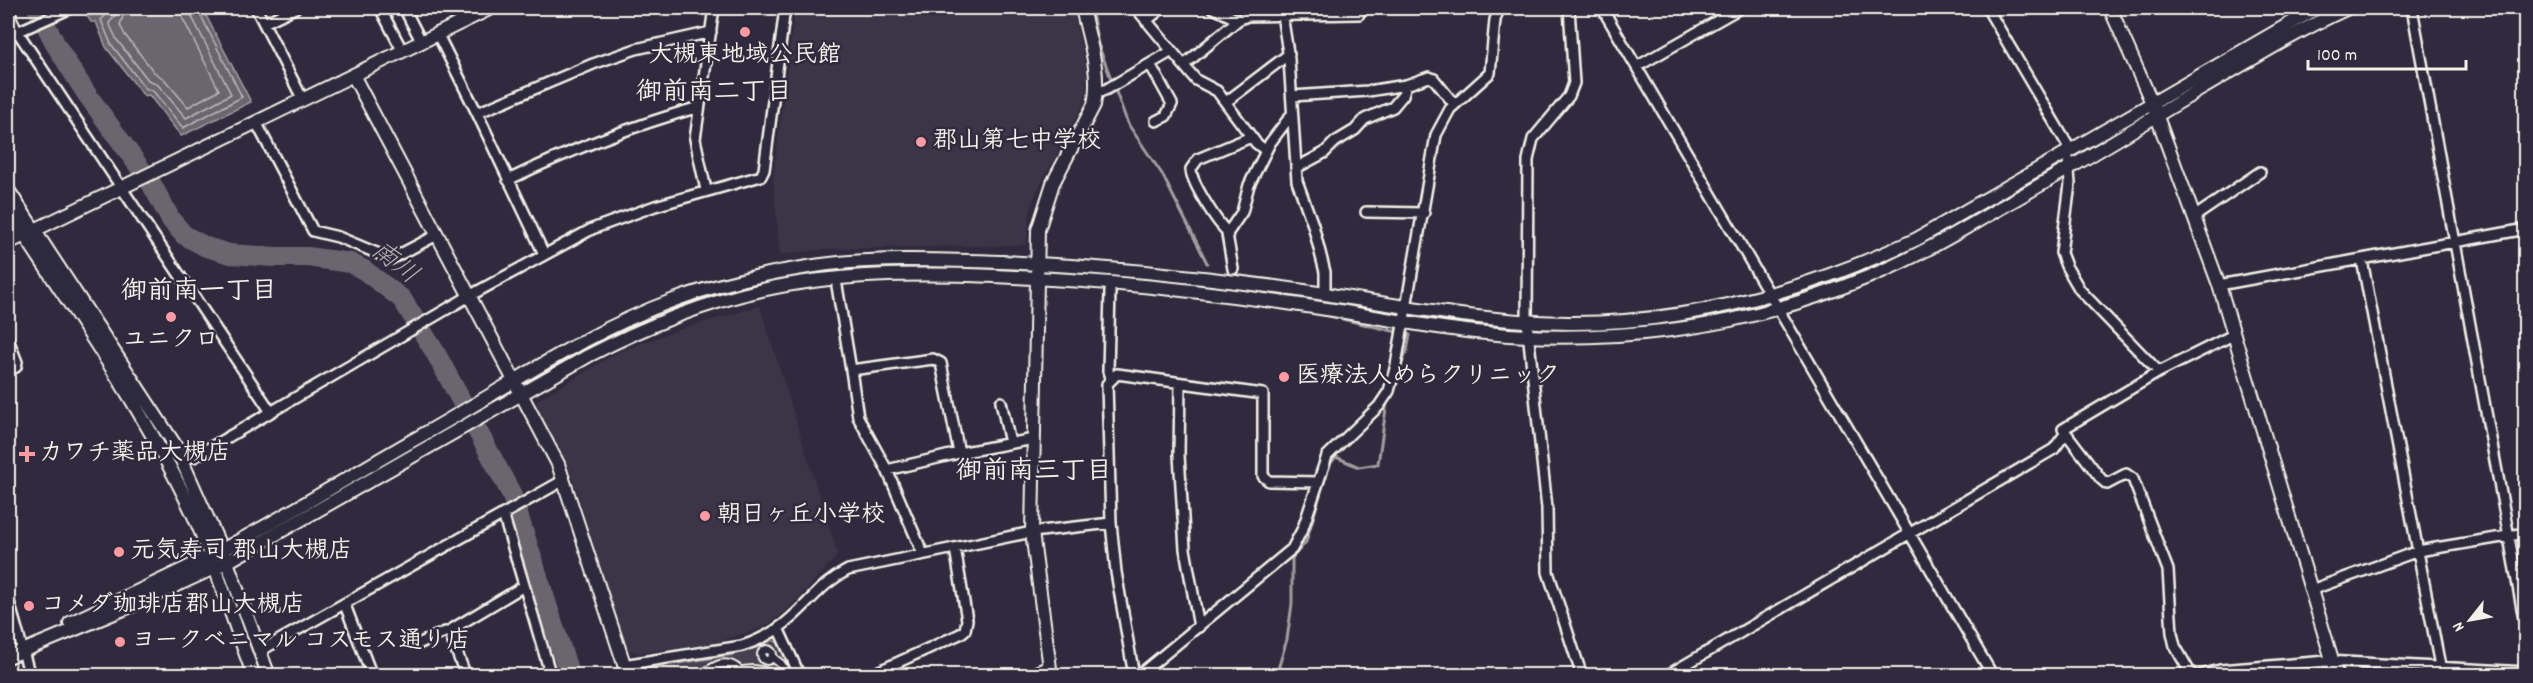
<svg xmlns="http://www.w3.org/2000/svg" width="2533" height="683" font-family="Dekko,'Klee One',sans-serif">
<rect width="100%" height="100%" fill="#2f2a3d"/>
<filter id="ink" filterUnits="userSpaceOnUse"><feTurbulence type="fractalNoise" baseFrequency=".0167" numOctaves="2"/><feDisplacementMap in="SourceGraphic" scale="12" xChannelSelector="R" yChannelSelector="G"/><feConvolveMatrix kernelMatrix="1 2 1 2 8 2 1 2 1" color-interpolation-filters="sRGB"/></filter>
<g filter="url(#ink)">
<path fill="#3b3647" d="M795,8H1073L1086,67V93L1083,105L1035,195L1030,212L1026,245L825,249L780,255L773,179Z
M760,306L838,555L802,595L780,616L764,627L716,643L639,653L626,649L572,476L536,406L538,400L618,352L684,328Z"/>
<path fill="#454050" stroke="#9c989c" stroke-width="1.5" d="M772,640L777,642L793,675L633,676V671L733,655L762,646Z"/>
<path fill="#6a6670" stroke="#a19ea0" stroke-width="1.5" d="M110,8H202L251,102L181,136L149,95L144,96L106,47L96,22H91L87,16Z"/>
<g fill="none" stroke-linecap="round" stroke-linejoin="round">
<path stroke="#bdb9b8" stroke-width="1.5" d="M109,8L108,13L101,20L111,44L145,88L153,91L183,128L242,97L197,8
M117,8L115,16L109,23L117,40L148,80L158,85L186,118L231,94L191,15L190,8
M126,8L120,25L125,35L154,72L164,79L188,107L219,90L183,19L181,8"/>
<path stroke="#a19ea0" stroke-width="3" d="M1091,8L1098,44L1128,124L1162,174L1207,263
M49,50L57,47
M1325,315L1410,335L1407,351L1398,373
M1276,676L1287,639L1292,604V558L1306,542L1329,465L1336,457L1359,467L1378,464L1387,402"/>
<path stroke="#6a6670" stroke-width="20" d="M37,8L57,47L86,93L151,183L171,220L184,235L206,247L230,254L275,257H308L350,263L364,270L402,299L435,352L511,493L570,676"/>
<defs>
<path id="pedestrian" d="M761.5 655a5.5 5.5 0 1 1 11 0a5.5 5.5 0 1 1-11 0Z
M772,657L781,664L788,676
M642,676L646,674L650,676
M669,676H679
M700,676C713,667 725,657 739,670
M726,676C743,668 758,667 775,676"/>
<path id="minor" d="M11,8L10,16L17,31L271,412L471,295L592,229L655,206L761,176L764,170L785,8
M256,8L303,100
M380,8L402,50
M404,8L421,41
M1136,8L1196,80L1217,91L1256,143L1266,151
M1213,8L1238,20
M1281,8L1289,59L1297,181L1313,225L1325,272V294
M1569,8L1574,83L1569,96L1533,139L1528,160L1527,322L1547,508L1548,572L1582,676
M1602,8L1993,676
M1987,8L2067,144L2070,184L2061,253L2066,266L2080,290L2159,372
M2412,8L2526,630
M1146,21L1162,8
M264,23L295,8
M437,33L477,113L544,254
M8,36L71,8
M1150,64L1172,104L1166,116L1156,121
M1184,65L1238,20L1247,16L1359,14V8
M1638,66L1740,8
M1097,93L1107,89L1172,51
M1292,96L1368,91L1406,85L1429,77L1434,79L1454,104
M1226,102L1289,54
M477,113L593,64L636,49L711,32
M256,122L313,231L338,237L391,259L437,235
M1296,168L1324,153L1335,142L1355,130L1365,119L1393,107L1403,95L1406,85
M508,180C570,150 632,126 699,107
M706,190L695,139L714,8
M1366,212L1424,213
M2194,217L2260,172
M1228,232C1218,225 1190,180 1191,169L1198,159L1251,137
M2362,260L2440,666
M1233,269L1227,234L1242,212L1249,185L1270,143L1292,114
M2219,285L2526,229
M837,286L851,370
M1110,291L1108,371L1110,378
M8,339L17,362L16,367L8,371
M1180,383L1179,455L1185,549L1199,627
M1001,402L1010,443
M194,457L271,412
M887,470L959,453L1034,439
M503,514L551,676
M923,554L887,470L858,417L851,370L933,359L941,363L959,453
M2311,590L2418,551L2526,533
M8,598L30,676
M345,605L372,676
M778,628L800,676
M418,644L445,632H451
M260,651L564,480
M623,665L742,646C760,640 776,632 791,618C812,600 822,583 848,570L1032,532L1111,523
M466,676L452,640V629L524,586
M868,676L960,634L965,630L967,620L955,548
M1027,676L1049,666
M1134,676L1116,572L1111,523L1107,384L1117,374L1263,394V476L1269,481L1317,482
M1138,676L1292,549L1303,528L1327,456L1379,406L1389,391L1396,365L1436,135L1450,109L1490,73L1495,20L1499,8
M1666,676L2054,449L2065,434
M2192,676L2175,646L2172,633L2168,570L2133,479L2126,474L2107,484L2101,479L2063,429L2159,372L2233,335
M2197,676L2220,670L2327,661L2526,672"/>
<path id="tertiary" d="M2110,8L2152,103L2219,285L2337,676
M353,75L558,464L628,676
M8,190L175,445L227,562L269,676
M8,210C72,309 143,406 193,514C217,566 233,622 254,676
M8,243L491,8
M70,623C120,599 171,577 220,551C289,515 356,472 424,434C506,388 586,332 674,300C717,284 763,274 808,267C869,257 941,260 1003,262C1111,267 1218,278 1325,294C1406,307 1486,322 1568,323C1691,324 1807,290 1917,239L2317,8
M8,657L131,606L227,562L588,356C644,327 700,304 762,290C837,273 917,273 994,276C1097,280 1198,290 1300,305C1358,313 1417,326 1475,332C1540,339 1606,338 1671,330C1738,322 1805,303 1868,277C1915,258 1957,233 2000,208C2068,170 2134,129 2201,89C2249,61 2297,31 2348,8
M1051,676L1032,532L1038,230L1053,183L1094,105C1101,72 1089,40 1082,8"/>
</defs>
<use href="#pedestrian" stroke="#f4f1e8" stroke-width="11"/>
<use href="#minor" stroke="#f4f1e8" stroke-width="14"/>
<use href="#tertiary" stroke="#f4f1e8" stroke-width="16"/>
<use href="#pedestrian" stroke="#2f2a3d" stroke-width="7"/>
<use href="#minor" stroke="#2f2a3d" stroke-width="9"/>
<use href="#tertiary" stroke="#2f2a3d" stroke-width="12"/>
</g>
</g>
<g fill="#ff9aa2" stroke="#2f2a3d" stroke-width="2">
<circle cx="745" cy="32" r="6"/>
<circle cx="921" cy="142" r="6"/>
<circle cx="171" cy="317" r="6"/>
<circle cx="1284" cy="377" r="6"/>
<path d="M24 445h6v6h6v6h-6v6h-6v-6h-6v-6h6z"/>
<circle cx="705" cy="516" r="6"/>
<circle cx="119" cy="552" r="6"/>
<circle cx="29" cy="606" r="6"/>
<circle cx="120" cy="642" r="6"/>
</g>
<g text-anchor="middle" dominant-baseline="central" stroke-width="5" stroke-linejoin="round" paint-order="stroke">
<g font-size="24" font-weight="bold" fill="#f4f1e8" stroke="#2f2a3d" text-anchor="start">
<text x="745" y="56" text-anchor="middle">大槻東地域公民館</text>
<text x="933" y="142">郡山第七中学校</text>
<text x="171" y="341" text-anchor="middle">ユニクロ</text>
<text x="1296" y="377">医療法人めらクリニック</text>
<text x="39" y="454">カワチ薬品大槻店</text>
<text x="717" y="516">朝日ヶ丘小学校</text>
<text x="131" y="552">元気寿司 郡山大槻店</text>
<text x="41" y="606">コメダ珈琲店郡山大槻店</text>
<text x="132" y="642">ヨークベニマル コスモス通り店</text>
</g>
<g font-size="26" font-weight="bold" fill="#f4f1e8" stroke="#2f2a3d">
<text x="714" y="93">御前南二丁目</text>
<text x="199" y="292">御前南一丁目</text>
<text x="1034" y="472">御前南三丁目</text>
</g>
<g font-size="26" font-style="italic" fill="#b6b2b2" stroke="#2f2a3d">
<text transform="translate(394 264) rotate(38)">南川</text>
</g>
</g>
<rect width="2533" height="683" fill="none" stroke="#2f2a3d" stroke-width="30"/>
<rect x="15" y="15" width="2503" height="653" fill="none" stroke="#f4f1e8" stroke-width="2" filter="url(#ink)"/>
<g transform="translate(2470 620) rotate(239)" stroke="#2f2a3d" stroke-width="4.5" paint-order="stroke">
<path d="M0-4.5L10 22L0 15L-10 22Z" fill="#f4f1e8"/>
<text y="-9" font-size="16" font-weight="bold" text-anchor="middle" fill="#f4f1e8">N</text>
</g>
<path d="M2308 60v9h158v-9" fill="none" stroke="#f4f1e8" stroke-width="3"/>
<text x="2317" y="60" font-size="18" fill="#f4f1e8" stroke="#2f2a3d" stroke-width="4.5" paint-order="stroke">100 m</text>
</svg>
